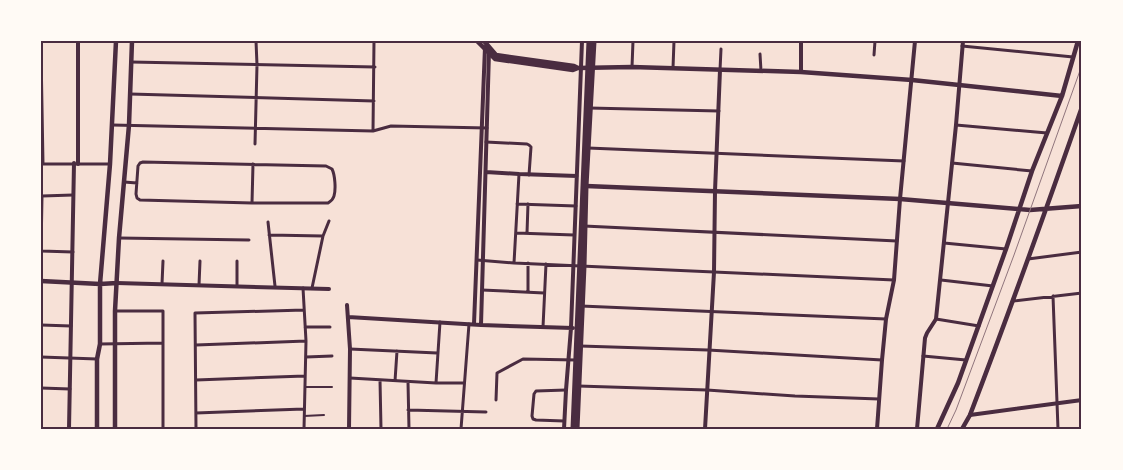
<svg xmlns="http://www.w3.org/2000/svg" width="1123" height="470" font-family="'IBM Plex Sans',sans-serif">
<rect width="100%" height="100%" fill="#f7e1d7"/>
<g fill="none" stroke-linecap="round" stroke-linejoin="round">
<path stroke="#4a2c40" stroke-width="2" d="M305,387H332
M304,416L324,415"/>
<path stroke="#4a2c40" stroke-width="3" d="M962,46L1073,57
M41,52L43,164
M760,54L761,71
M874,55L875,41
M131,62L375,67
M632,67L633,41
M673,68L674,41
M720,70L721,49
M130,94L374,101
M589,108L719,111
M112,125L373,131L391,126L487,128
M956,125L1047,133
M373,131L374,41
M486,142L527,144L529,145L531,147L529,175
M255,144L257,65L256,41
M588,148L904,161
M143,162L326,166L332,169C335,175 336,189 334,196C333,200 331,201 328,203H252L140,200L137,198L136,194L138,166L140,163Z
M952,163L1032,171
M42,164H110
M124,182L137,183
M42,196L73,195
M252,203L253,164
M517,204L576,206
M268,222L275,286
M584,226L897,241
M516,233L574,235
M527,233L528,204
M269,235L323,236
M119,238L249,240
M944,243L1006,249
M41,251L42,196
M41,251L73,252
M1028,259L1082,252
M477,260L514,263L894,280
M514,263L519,174
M941,280L993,286
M162,284L163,261
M199,285L200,261
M237,285V261
M303,288L306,341L304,429
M312,288L323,236L329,221
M482,290L544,293
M528,292V263
M1053,296L1058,429
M1013,301L1082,293
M581,306L886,319
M115,311H163V429
M936,319L979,326
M41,325L71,326
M305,327H330
M543,327L546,264
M100,344L163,343
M196,345L306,341
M580,346L708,350L882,360
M350,349L437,353
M923,356L966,360
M41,357L97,359
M306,357L332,356
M350,378L436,383H464
M196,380L305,376
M380,380L381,429
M395,381L397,351
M408,382L409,429
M436,383L440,322
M578,386L707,390L795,396L879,399
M41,388L70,389
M496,400L497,373L523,359L576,360
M408,410L486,412
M196,413L304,409
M564,421L536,420L533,419L532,416L534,394L536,391L566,390
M196,429L195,313L304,310
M461,429L469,324"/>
<path stroke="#4a2c40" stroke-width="4" d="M78,41V164
M801,72V41
M486,172L519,174L577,176
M117,283L329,289
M347,305L350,349L349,429
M348,317L481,325L573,328
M474,324L485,47
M481,325L489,52
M970,415L1082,400
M69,429L74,163
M564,429L566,390L571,328L582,41
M705,429L714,272L715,191L720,70
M877,429L882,360L886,319L894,280L900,199L915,41
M917,429L925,338L927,333L936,319L956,125L963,41"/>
<path stroke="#4a2c40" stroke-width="4.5" d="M477,41L495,59L573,70L578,68L632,67L801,72L912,80L1062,96
M484,41L496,55L574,66L578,68
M586,186L900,199L1030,210L1082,206
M41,281L100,284L117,283
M97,429V359L100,344V284L110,164L116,41
M115,429V311L119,238L129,125L132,41
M937,429L958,383L1006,249L1032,171L1062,96L1078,41
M962,429L970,415C1009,313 1046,210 1082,107"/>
<path stroke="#4a2c40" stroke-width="5" d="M573,429L589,41
M577,429L584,266L586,186L594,41"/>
<path stroke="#8f747c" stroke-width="1" d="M947,429L956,410L1014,255L1082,65"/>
</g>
<rect width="1123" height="470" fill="none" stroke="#fffaf5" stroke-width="85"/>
<rect x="42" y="42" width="1038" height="386" fill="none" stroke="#4a2c40" stroke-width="2"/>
</svg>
